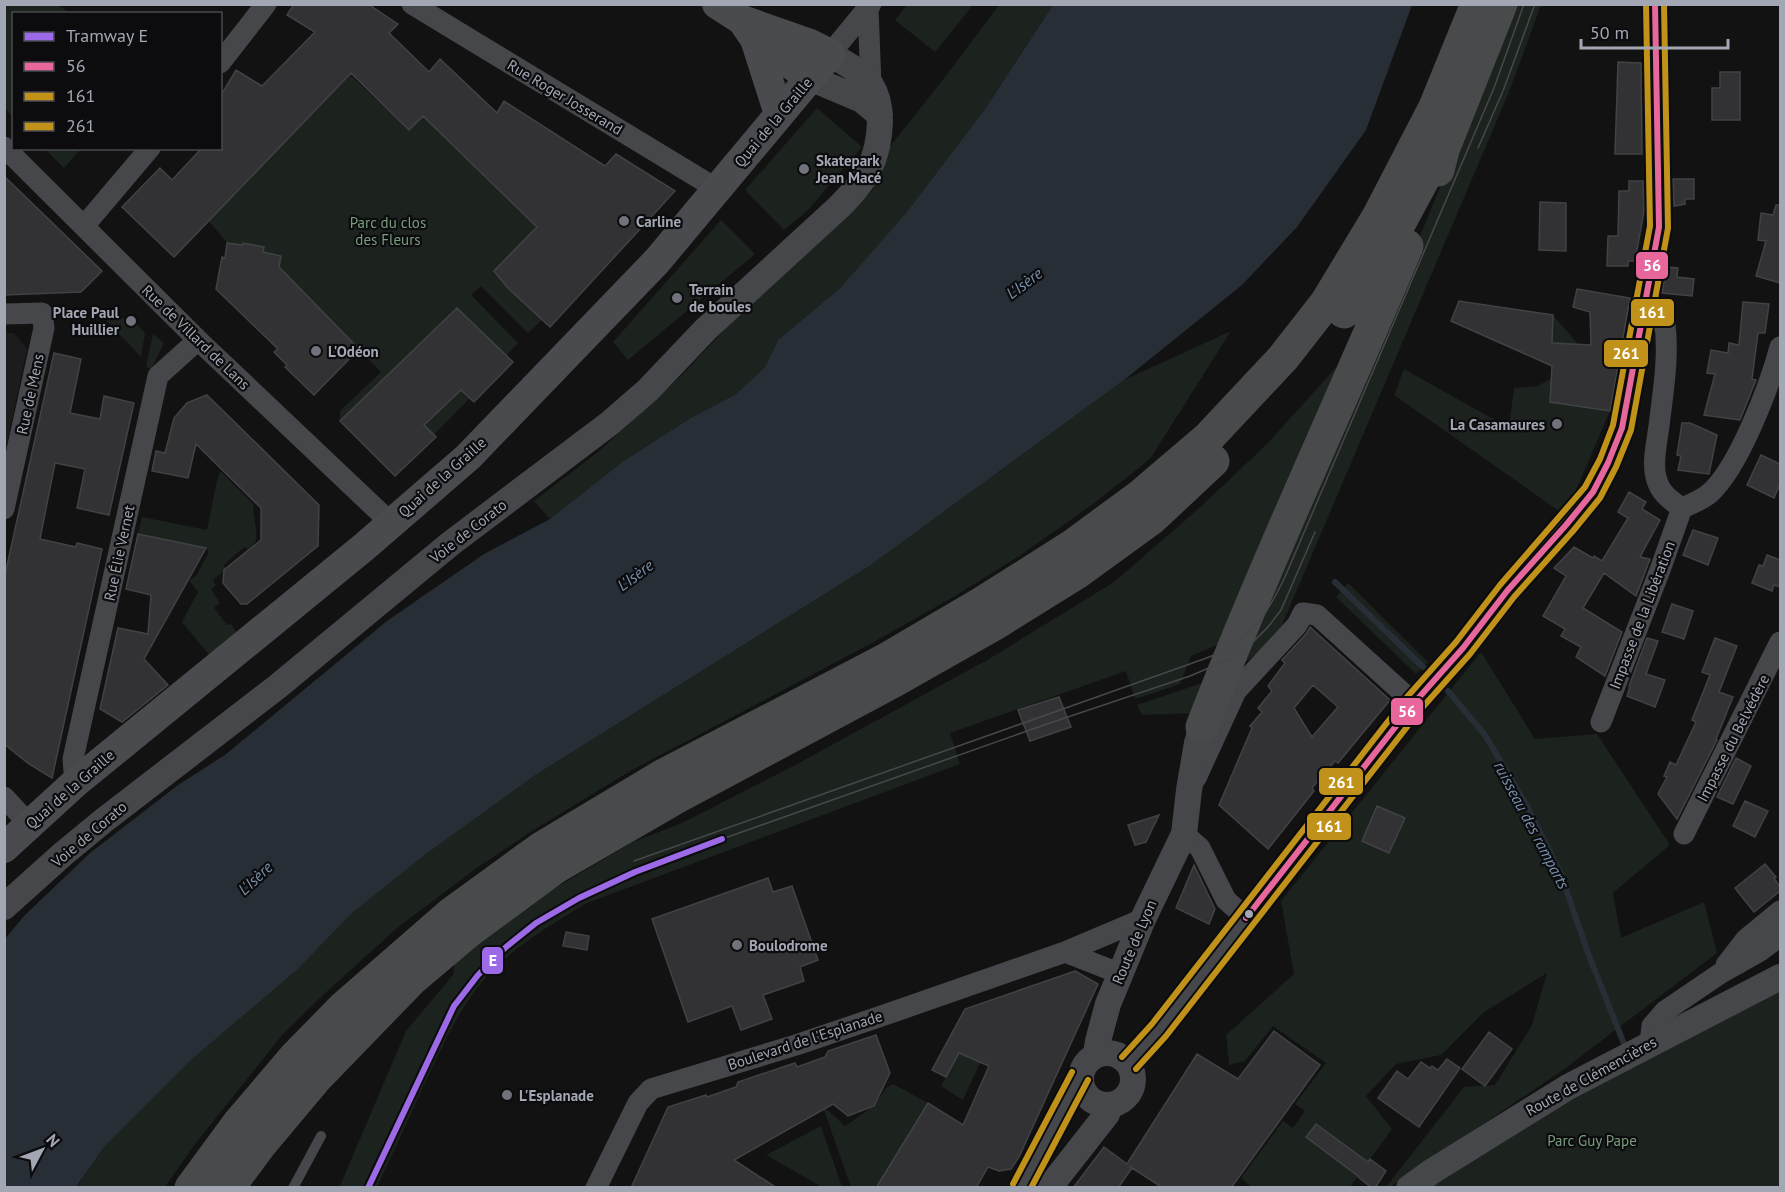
<svg xmlns="http://www.w3.org/2000/svg" width="1785" height="1192" font-family="'PT Sans',sans-serif">
<rect width="100%" height="100%" fill="#121212"/>
<path fill="#1c1c1e" d="M5,333H14L27,349L5,453Z"/>
<path fill="#1c221d" d="M908,4H973V5L935,52L895,20Z
M4,5H57L71,13L14,14L13,117L5,108Z
M999,5H1053L985,109L906,213L840,288L778,340L765,367L736,394L689,419L622,462L550,519L534,501L598,452L682,375L754,298L873,189L888,149L945,77Z
M1512,5H1541L1509,92L1282,625C1271,641 1261,652 1245,662L1473,107Z
M349,74L409,130L423,116L507,198L518,183L621,250L593,280L547,235L542,320L528,333L481,286L471,295L518,343L506,356L472,323L470,398L434,435L395,395L355,434L340,421V411L381,372L263,252L264,247L243,243L242,245L227,243L209,221L216,214L176,175L202,149L266,162L272,155L271,143Z
M817,108L862,147L808,210L784,230L745,190Z
M45,149H81L64,168Z
M721,220L755,254L628,360L613,342Z
M1553,315L1578,344L1576,368L1551,386L1550,402L1610,411L1576,490L1559,511L1394,395L1404,369L1509,428L1514,388L1537,386L1551,379Z
M103,317L132,319L145,333L141,357Z
M1231,331L1150,459L1097,501L1021,555L955,596L872,643L632,770L532,831L478,867L397,928L322,996L283,1034L195,1144L165,1187L76,1188L105,1146L191,1060L298,969L351,914L422,857L534,776L871,565L1124,380Z
M153,334L164,343L151,370L146,366Z
M1340,363L1226,641L1191,656L1180,684L1135,699L1126,671L950,733L960,764L587,903C552,924 516,945 487,976C460,1006 442,1047 425,1083C409,1118 393,1153 377,1187L339,1188L406,1031L453,975L455,961L540,897L633,842L682,823L797,764L989,659L1114,582L1196,511L1267,444Z
M220,471L253,504C253,513 259,536 255,542C253,545 250,547 248,549L244,547L224,565L226,569L213,580L216,585L211,589L220,603L214,608L227,625L231,624L237,633L210,656L182,622L198,592L189,580L196,576L209,552L206,548L138,534L142,517L207,530L216,485Z
M1348,583L1428,662L1416,674L1336,597Z
M1481,652L1535,739L1597,734L1670,845L1613,893L1621,938L1704,902L1717,953L1563,1070L1390,1187H1386L1464,1087L1495,1085L1532,1025L1547,973L1484,1012L1441,1055L1396,1064L1366,1096L1392,1129L1350,1187H1249L1250,1186L1241,1178L1283,1121L1293,1128L1305,1111L1295,1104L1326,1063L1273,1026L1245,1061L1229,1065L1226,1035L1294,974L1281,901Z
M1211,680L1198,713L1142,715L1137,705Z
M1780,977V1187L1415,1188Z
M1003,1013L963,1100L941,1086L959,1053Z
M893,1084L928,1103L876,1188L851,1187L822,1105L845,1126L874,1106L887,1087Z
M821,1126L842,1187H822L766,1155Z"/>
<path fill="#282e35" d="M1053,5H1412L1366,130L1297,227L1242,285L1124,380L871,565L534,776L422,857L351,914L298,969L191,1060L105,1146L76,1187H5V939L24,916L90,853L178,785L225,755L387,621L484,554L550,519L622,462L689,419L736,394L765,367L778,340L840,288L906,213L985,109Z"/>
<g fill="none" stroke-linecap="round" stroke-linejoin="round">
<path stroke="#282e35" stroke-width="6" d="M1335,582L1423,667
M1448,691L1485,735L1527,806L1560,872L1588,953L1626,1049"/>
</g>
<path fill="#323235" stroke="#414246" stroke-width="1.5" fill-rule="evenodd" d="M294,4H368L398,24L389,33L429,72L440,59L497,113L504,101L605,166L616,154L675,191L550,327L508,288L494,271L537,227L423,116L409,130L351,73L174,257L122,207L160,168L172,180L202,148H220V97L236,70L262,86L315,32L287,15Z
M1618,62L1641,63L1642,154H1615Z
M1720,72H1740V120H1712V88H1720Z
M4,176L102,271L81,292L4,295Z
M1673,179H1694V199H1685V204L1674,206Z
M1629,181H1643L1644,211L1635,261H1628V266H1607L1608,236H1618L1619,191H1629Z
M1540,202L1566,203V251L1539,250Z
M1776,205H1780V283L1756,276L1766,241L1758,240L1761,213L1773,215Z
M227,243L242,245L243,243L264,247L263,252L281,256L279,267L359,349L314,395L285,367L287,365L274,352L278,349L216,289L222,257L225,258Z
M1667,267L1678,268L1677,277L1694,279L1692,296L1662,293Z
M1577,289L1630,298L1610,411L1550,402L1552,366L1451,321L1459,301L1553,315L1552,343L1591,345L1590,312L1573,307Z
M1743,302L1769,304L1765,333H1758L1752,379L1756,380L1740,420L1704,415L1715,374L1707,373L1711,350L1728,353L1729,343L1739,345Z
M457,308L513,362L474,402L461,390L424,425L436,437L395,476L340,421Z
M54,353L81,359L70,413L100,419L104,396L134,403L109,515L77,508L85,469L55,463L40,539L76,547L77,543L102,549L52,778L29,764L4,744V579Z
M207,395L319,505L318,546L247,604H241L223,583L224,570L261,540V508L196,444L188,478L152,471L156,451L165,453L174,418L187,403Z
M1682,423H1690L1717,435L1709,474L1678,470L1681,456L1677,455Z
M1761,455L1780,464V484L1774,498L1747,485Z
M1629,492L1646,502L1642,509L1660,520L1640,557L1650,559L1636,596L1604,573L1583,608L1622,632L1605,676L1576,657L1581,647L1561,636L1565,629L1543,616L1566,576L1554,568L1574,547L1593,558L1594,556L1602,561L1628,518L1618,512Z
M1693,530L1718,538L1708,565L1683,555Z
M138,534L206,548L144,659L168,685L122,722L100,709L118,628L148,634L151,595L126,589Z
M1767,555L1780,560V587L1774,585L1772,591L1752,583L1759,565L1763,566Z
M1672,604L1693,611L1684,639L1662,632Z
M1310,627L1390,700L1338,763L1335,761L1312,788L1314,791L1268,849L1219,805L1252,728L1250,726L1262,712L1258,708L1272,691L1268,686L1285,663L1282,660L1306,634ZM1313,685L1338,707L1312,737L1294,708Z
M1647,638L1658,641L1646,674L1665,680L1655,707L1627,696L1630,687L1629,686Z
M1715,638L1737,646L1719,692L1733,697L1716,739L1717,740L1677,819L1658,794L1667,777L1664,776L1670,762L1676,765L1696,722L1692,720L1710,675L1702,672Z
M1059,697L1071,727L1030,741L1018,710Z
M1736,758L1751,766L1733,804L1717,797Z
M1745,801L1768,811L1755,837L1733,826Z
M1377,806L1405,818L1389,853L1362,841Z
M1159,815L1146,842L1135,845L1128,825Z
M1765,864L1776,877L1774,878L1780,887V891L1754,912L1735,888Z
M1194,865L1215,909L1209,924L1176,908Z
M768,878L773,892L792,886L818,960L800,967L804,981L763,995L772,1019L741,1030L732,1006L688,1022L652,919Z
M566,932L589,936L587,950L563,946Z
M1075,971L1098,984L1019,1157L1011,1169L999,1171L988,1167L976,1188H876L928,1103L963,1125L989,1066L959,1053L946,1077L932,1070L965,1009Z
M1274,1031L1320,1065L1231,1188H1163L1129,1166L1132,1168L1118,1188H1073L1104,1147L1127,1164L1197,1054L1238,1079Z
M1489,1032L1512,1049L1485,1086L1462,1069Z
M876,1035L890,1073L874,1106L848,1116L833,1104L734,1160L777,1188H631L668,1107L706,1095L707,1097L736,1087L738,1082L795,1063L797,1067L825,1057L828,1051Z
M1447,1059L1460,1068L1419,1127L1378,1098L1397,1071L1408,1079L1421,1062L1430,1068L1432,1066L1438,1070Z
M1316,1124L1368,1162L1370,1159L1386,1171L1375,1188H1372L1358,1177V1176L1306,1137Z"/>
<g fill="none" stroke-linecap="round" stroke-linejoin="round">
<path stroke="#46474a" stroke-width="10" d="M293,1188L321,1136"/>
<path stroke="#46474a" stroke-width="21" d="M412,4L717,189
M868,8L871,85
M830,54L871,4
M220,63L266,4
M4,147L198,340L391,523
M84,226L150,148
M4,314L42,313L44,328L4,509
M1642,317L1652,318L1665,324C1669,358 1663,392 1659,426C1657,441 1652,463 1656,477C1659,492 1670,500 1682,508C1692,504 1702,500 1710,493C1739,467 1770,385 1780,347
M1601,722L1660,570L1682,508
M1196,778L1236,691L1297,625L1303,613L1317,615L1414,703
M75,783L73,759L158,376L198,340
M4,797L29,824
M1184,834L1200,848L1226,900L1246,918
M1684,834L1780,642
M1065,952L1121,974
M1726,965L1746,939L1780,911
M1650,1043L1652,1026L1665,1011L1721,973L1760,951L1780,936
M596,1188L638,1103L651,1089L796,1045L896,1011L1065,952L1143,919"/>
<path stroke="#46474a" stroke-width="26" d="M810,78L862,100L880,115
M4,907L63,854L103,821L277,687L450,544L610,423L648,390L706,329L839,207C866,180 879,160 880,121C880,109 878,96 871,85C862,71 844,63 830,54
M1081 1079a26 26 0 1 1 52 0a26 26 0 1 1-52 0Z
M1096,1054L1098,1041L1108,1004L1143,919L1184,834L1189,790L1197,743L1202,727
M1129,1063L1159,1030L1414,703L1463,648L1507,591L1566,525L1593,492L1608,463L1622,428L1659,227L1655,4
M1021,1188L1080,1076
M1049,1188L1107,1114L1110,1105
M1409,1188L1431,1172L1568,1087L1780,977"/>
<path stroke="#4a4b4e" stroke-width="30" d="M742,20L755,39L779,114
M755,39L810,78
M4,848L75,783L364,547L468,457L657,261L830,54L810,44L742,20L717,4"/>
<path stroke="#484a4c" stroke-width="33" d="M1438,170L1443,150L1501,4
M1344,312L1378,263L1426,174L1443,150
M1202,727C1265,564 1339,407 1407,246
M191,1188L238,1124L295,1057L343,1008L452,913L540,849L662,776L885,660L982,603L1072,546L1140,496L1208,438L1283,358L1326,303L1378,217L1435,107L1477,4
M228,1188L260,1145L317,1077L411,980L469,931L556,867L679,796L894,681L993,625L1078,572L1151,519L1213,461"/>
<path stroke="#47484b" stroke-width="1.5" d="M1478,148L1503,91L1535,4
M722,839L1044,725L1190,676L1232,658L1251,644L1268,627L1281,610L1315,532
M634,861L1187,665C1200,660 1215,656 1227,649C1256,633 1271,606 1285,577L1494,88L1524,4"/>
<defs>
<path id="bus-1" d="M1246,918L1414,703L1463,648L1507,591L1566,525L1593,492L1608,463L1622,428L1659,227L1655,4"/>
<path id="bus-2" d="M1136,1069L1166,1036L1421,709L1470,654L1514,597L1573,531L1600,498L1616,467L1631,430L1668,228L1664,4
M1031,1188L1088,1080"/>
<path id="bus-3" d="M1122,1057L1152,1024L1407,697L1456,642L1500,585L1585,487L1600,459L1613,425L1650,226L1646,4
M1013,1184L1072,1072"/>
</defs>
<use href="#bus-1" stroke="#0c0c0e" stroke-width="10"/>
<use href="#bus-2" stroke="#0c0c0e" stroke-width="10"/>
<use href="#bus-3" stroke="#0c0c0e" stroke-width="10"/>
<use href="#bus-1" stroke="#e7679c" stroke-width="6"/>
<use href="#bus-2" stroke="#c0921a" stroke-width="6"/>
<use href="#bus-3" stroke="#c0921a" stroke-width="6"/>
<defs>
<path id="tram-1" d="M368,1188L454,1006L478,975L506,947L536,923L579,898L635,872L722,839"/>
</defs>
<use href="#tram-1" stroke="#0c0c0e" stroke-width="10"/>
<use href="#tram-1" stroke="#9c6ae6" stroke-width="6"/>
</g>
<g fill="#70737b" stroke="#0c0c0e" stroke-width="2">
<circle cx="804" cy="169" r="6"/>
<circle cx="624" cy="221" r="6"/>
<circle cx="677" cy="298" r="6"/>
<circle cx="131" cy="321" r="6"/>
<circle cx="316" cy="351" r="6"/>
<circle cx="1557" cy="424" r="6"/>
<circle cx="737" cy="945" r="6"/>
<circle cx="507" cy="1095" r="6"/>
</g>
<circle fill="#a3a7b3" stroke="#0c0c0e" stroke-width="2" cx="1249" cy="914" r="5"/>
<g text-anchor="middle" dominant-baseline="central" stroke-width="4.5" stroke-linejoin="round" paint-order="stroke">
<g font-size="15" fill="#a3a7b3" stroke="#0c0c0e">
<text transform="translate(565 97) rotate(31)">Rue Roger Josserand</text>
<text transform="translate(773 122) rotate(-50)">Quai de la Graille</text>
<text transform="translate(196 337) rotate(44)">Rue de Villard de Lans</text>
<text transform="translate(30 394) rotate(-78)">Rue de Mens</text>
<text transform="translate(442 477) rotate(-42)">Quai de la Graille</text>
<text transform="translate(468 531) rotate(-38)">Voie de Corato</text>
<text transform="translate(119 553) rotate(-78)">Rue Élie Vernet</text>
<text transform="translate(1642 615) rotate(-69)">Impasse de la Libération</text>
<text transform="translate(1733 738) rotate(-63)">Impasse du Belvédère</text>
<text transform="translate(70 789) rotate(-41)">Quai de la Graille</text>
<text transform="translate(89 834) rotate(-40)">Voie de Corato</text>
<text transform="translate(1134 942) rotate(-67)">Route de Lyon</text>
<text transform="translate(805 1040) rotate(-18)">Boulevard de l'Esplanade</text>
<text transform="translate(1591 1076) rotate(-29)">Route de Clémencières</text>
</g>
<g font-size="15" font-weight="bold" fill="#a3a7b3" stroke="#0c0c0e" text-anchor="start">
<text x="816" y="160">Skatepark<tspan x="816" dy="17">Jean Macé</tspan></text>
<text x="636" y="221">Carline</text>
<text x="689" y="289">Terrain<tspan x="689" dy="17">de boules</tspan></text>
<text x="119" y="312" text-anchor="end">Place Paul<tspan x="119" dy="17">Huillier</tspan></text>
<text x="328" y="351">L'Odéon</text>
<text x="1545" y="424" text-anchor="end">La Casamaures</text>
<text x="749" y="945">Boulodrome</text>
<text x="519" y="1095">L'Esplanade</text>
</g>
<g font-size="15" fill="#799e7e" stroke="#0c0c0e">
<text x="388" y="222">Parc du clos<tspan x="388" dy="17">des Fleurs</tspan></text>
<text x="1592" y="1140">Parc Guy Pape</text>
</g>
<g font-size="16" font-style="italic" fill="#7992ae" stroke="#0c0c0e">
<text transform="translate(1024 283) rotate(-37)">L'Isère</text>
<text transform="translate(635 575) rotate(-37)">L'Isère</text>
<text transform="translate(1532 825) rotate(62)">ruisseau des ramparts</text>
<text transform="translate(255 878) rotate(-43)">L'Isère</text>
</g>
</g>
<g stroke="#0c0c0e" stroke-width="2">
<rect x="1635" y="251" width="34" height="29" rx="6" fill="#e7679c"/>
<rect x="1630" y="298" width="45" height="29" rx="6" fill="#c0921a"/>
<rect x="1603" y="339" width="46" height="29" rx="6" fill="#c0921a"/>
<rect x="1390" y="697" width="34" height="29" rx="6" fill="#e7679c"/>
<rect x="1318" y="767" width="46" height="29" rx="6" fill="#c0921a"/>
<rect x="1306" y="812" width="46" height="29" rx="6" fill="#c0921a"/>
<rect x="481" y="946" width="23" height="29" rx="6" fill="#9c6ae6"/>
</g>
<g font-size="16" text-anchor="middle" font-weight="bold" fill="#fff">
<text x="1652" y="271">56</text>
<text x="1652" y="318">161</text>
<text x="1626" y="359">261</text>
<text x="1407" y="717">56</text>
<text x="1341" y="788">261</text>
<text x="1329" y="832">161</text>
<text x="493" y="966">E</text>
</g>
<rect width="1785" height="1192" fill="none" stroke="#a3a7b3" stroke-width="12"/>
<rect x="12" y="12" width="210" height="138" fill="#0c0c0e" stroke="#484a50" stroke-width="1.5"/>
<rect x="24" y="32" width="30" height="9" fill="#9c6ae6" stroke="#484a50" stroke-width="1.5"/>
<text x="66" y="42" font-size="18" fill="#a3a7b3">Tramway E</text>
<rect x="24" y="62" width="30" height="9" fill="#e7679c" stroke="#484a50" stroke-width="1.5"/>
<text x="66" y="72" font-size="18" fill="#a3a7b3">56</text>
<rect x="24" y="92" width="30" height="9" fill="#c0921a" stroke="#484a50" stroke-width="1.5"/>
<text x="66" y="102" font-size="18" fill="#a3a7b3">161</text>
<rect x="24" y="122" width="30" height="9" fill="#c0921a" stroke="#484a50" stroke-width="1.5"/>
<text x="66" y="132" font-size="18" fill="#a3a7b3">261</text>
<g transform="translate(42 1150) rotate(49)" stroke="#0c0c0e" stroke-width="4.5" paint-order="stroke">
<path d="M0-4.5L10 22L0 15L-10 22Z" fill="#a3a7b3"/>
<text y="-9" font-size="16" font-weight="bold" text-anchor="middle" fill="#a3a7b3">N</text>
</g>
<path d="M1581 39v9h147v-9" fill="none" stroke="#a3a7b3" stroke-width="3"/>
<text x="1590" y="39" font-size="18" fill="#a3a7b3" stroke="#0c0c0e" stroke-width="4.5" paint-order="stroke">50 m</text>
</svg>
